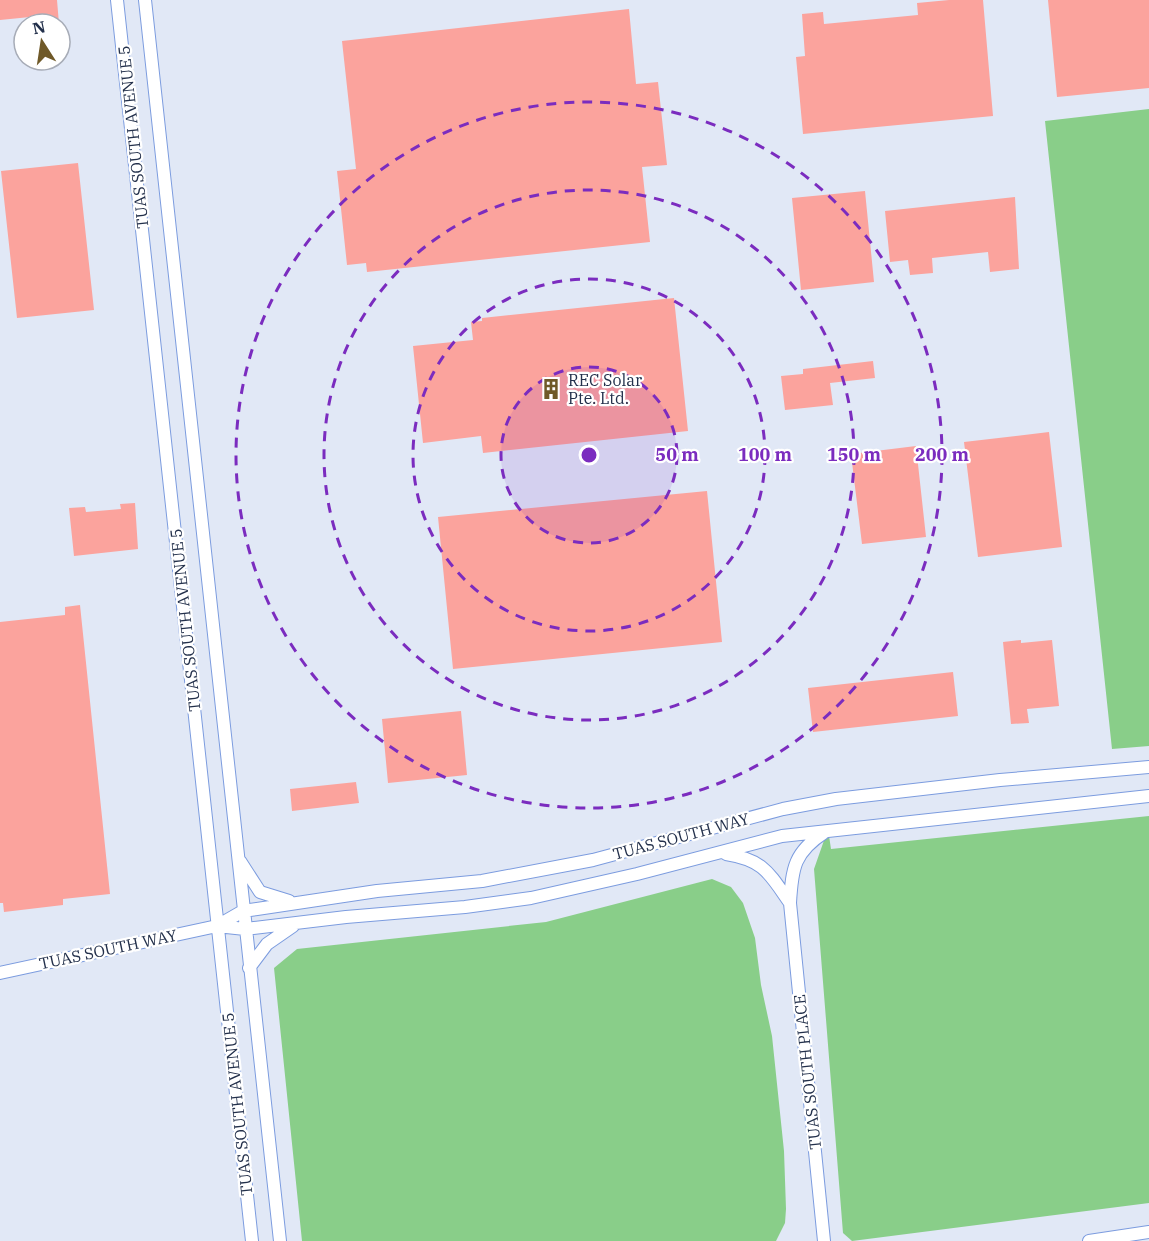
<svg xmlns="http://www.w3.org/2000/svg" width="1149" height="1241" font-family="'IBM Plex Serif',serif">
<rect width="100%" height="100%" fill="#e1e8f6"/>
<path fill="#89ce89" d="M1149,109V746L1112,749L1045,121Z
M1149,816V1203L852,1241L843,1233L814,869L828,829L831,849Z
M712,879L731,887L743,903L755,938L761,985L772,1036L784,1151L786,1209L785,1223L776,1241H302L274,968L297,949L546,922Z"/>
<path fill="#fba39d" d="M0,0H57L59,24H31L30,17L0,20Z
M949,0H983L993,116L803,134L796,57L805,56L802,14L823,12L824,24L918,15L917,3Z
M1048,0H1149V88L1057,97Z
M629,9L636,84L658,82L667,165L642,167L650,242L367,272L366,263L347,265L337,171L356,169L342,41Z
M78,163L94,310L17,318L1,171Z
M865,191L874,282L801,290L792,198Z
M1015,197L1019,269L990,272L988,252L932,258L933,273L910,275L908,260L890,262L885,211Z
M674,298L688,431L483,453L481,436L423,443L413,346L473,340L471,322L482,321V318Z
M873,361L875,378L830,383L833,405L785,410L781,376L803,374V369Z
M1049,432L1062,547L978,557L964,442Z
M916,446L926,537L862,544L851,454Z
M707,491L722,642L453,669L438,517Z
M135,503L138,549L74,556L69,508L85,507L86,512L121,509L120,504Z
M80,605L110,894L63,899V905L4,912L3,903H0V622L65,615V607Z
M1021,640V643L1052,640L1059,706L1027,709L1029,723L1011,724L1003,642Z
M953,672L958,716L813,732L808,688Z
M461,711L467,775L388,783L382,719Z
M356,782L359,803L292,811L290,789Z"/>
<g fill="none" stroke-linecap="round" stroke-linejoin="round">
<defs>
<path id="minor" d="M117,0L252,1241
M145,0L280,1241
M726,854C764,860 769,873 790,903
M240,861L260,892L289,901
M217,926L245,929L346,917L465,907L531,898L637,874L782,836L1149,796
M249,968L267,944L293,926
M0,973L217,926L243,911L257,909L377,891L482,881L593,860L783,809L836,799L1000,780L1149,767
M824,1241L790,903C792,868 794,852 825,832
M1089,1241L1149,1232"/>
</defs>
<use href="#minor" stroke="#7c9cdf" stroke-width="14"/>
<use href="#minor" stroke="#fff" stroke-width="12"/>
</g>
<circle cx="589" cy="455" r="88" fill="#7b2cbf" fill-opacity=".12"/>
<g fill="none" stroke="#7b2cbf" stroke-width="3" stroke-dasharray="10 8">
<circle cx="589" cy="455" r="88"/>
<circle cx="589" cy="455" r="176"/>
<circle cx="589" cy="455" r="265"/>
<circle cx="589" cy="455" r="353"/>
</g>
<defs>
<symbol id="building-bare" viewBox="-9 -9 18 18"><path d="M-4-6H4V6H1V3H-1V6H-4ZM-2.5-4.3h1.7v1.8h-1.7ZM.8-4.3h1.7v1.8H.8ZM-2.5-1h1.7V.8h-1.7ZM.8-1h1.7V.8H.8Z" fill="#6f5928" stroke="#fff" stroke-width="2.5" paint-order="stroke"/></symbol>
</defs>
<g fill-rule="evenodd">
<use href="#building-bare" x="536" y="374" width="30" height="30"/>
</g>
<g text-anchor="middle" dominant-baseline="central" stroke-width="4.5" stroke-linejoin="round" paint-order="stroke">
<g font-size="16" fill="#23304b" stroke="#fff">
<text transform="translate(133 137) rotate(-96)">TUAS SOUTH AVENUE 5</text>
<text transform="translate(185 620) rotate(-96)">TUAS SOUTH AVENUE 5</text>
<text transform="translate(681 836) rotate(-15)">TUAS SOUTH WAY</text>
<text transform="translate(108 949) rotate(-12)">TUAS SOUTH WAY</text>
<text transform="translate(807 1072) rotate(-96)">TUAS SOUTH PLACE</text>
<text transform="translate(237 1104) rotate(-96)">TUAS SOUTH AVENUE 5</text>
</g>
<g font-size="16" fill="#23304b" stroke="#fff" text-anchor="start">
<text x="568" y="380">REC Solar<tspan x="568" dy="18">Pte. Ltd.</tspan></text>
</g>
</g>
<circle cx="589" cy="455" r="9" fill="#7b2cbf" stroke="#fff" stroke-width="3"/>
<g font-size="18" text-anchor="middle" font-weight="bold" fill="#7b2cbf" stroke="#fff" stroke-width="4.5" stroke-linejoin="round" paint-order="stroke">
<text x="677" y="461">50 m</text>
<text x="765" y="461">100 m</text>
<text x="854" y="461">150 m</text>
<text x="942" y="461">200 m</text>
</g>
<g transform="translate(42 42) rotate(348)"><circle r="28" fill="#ffffff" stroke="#a7acb7" stroke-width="1.5"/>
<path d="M0-4.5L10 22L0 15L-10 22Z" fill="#6f5928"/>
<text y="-9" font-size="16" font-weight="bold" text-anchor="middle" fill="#23304b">N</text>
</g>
</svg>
